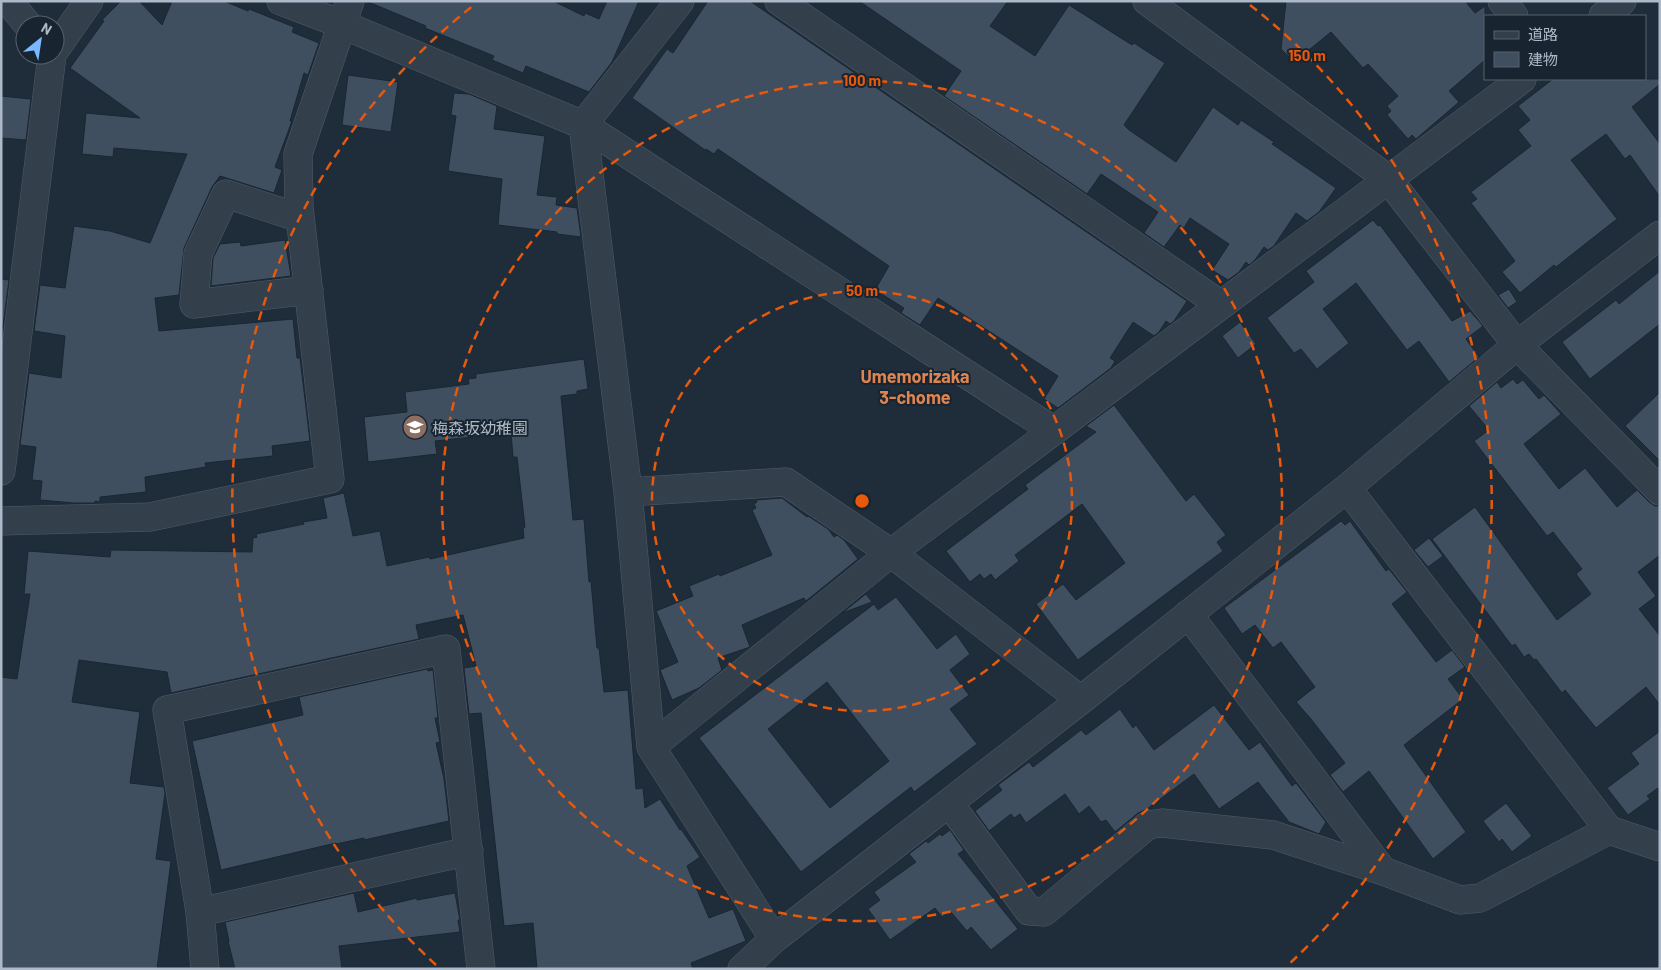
<svg xmlns="http://www.w3.org/2000/svg" width="1661" height="970" font-family="Barlow,'Noto Sans JP',sans-serif">
<rect width="100%" height="100%" fill="#1f2d3b"/>
<path fill="#3f4f60" stroke="#1a2632" fill-rule="evenodd" d="M121,1H139L162,25L172,1H224L248,11L249,9L294,27L292,32L319,43L308,75L304,73L290,121H292L275,167L282,170L274,193L220,176L212,187L184,248L179,295L155,298L159,331L293,319L297,358H300L310,441L272,446L273,456L205,463L206,467L145,477L146,492L100,497V502L95,501V503H74L40,500L42,481L32,480L36,447L20,445L29,373L61,378L65,336L34,331L40,285L65,288L74,226L110,231L150,243L187,154L114,148L113,157L82,154L86,113L140,118L70,68L104,21L102,20Z
M366,1H553L584,16L585,13L599,19L607,1H639L612,62L589,92L526,66L523,73L492,60L494,56L425,28L426,26Z
M708,1H750L1187,301L1174,321L1170,324L1166,321L1159,332L1154,336L1133,322L1110,358L1115,361L1111,368L1058,408L1044,399L1058,376L938,298L920,325L901,313L904,308L875,290L889,266L718,149L714,154L706,149L705,150L632,98L667,49L673,53Z
M859,1H1008L990,26L1035,56L1069,5L1132,45L1134,43L1165,63L1124,125L1129,130L1176,162L1213,107L1238,125L1241,120L1274,142L1272,144L1336,188L1319,212L1307,221L1296,213L1274,246L1268,250L1264,247L1255,260L1249,265L1246,262L1239,272L1228,280L1212,270L1229,244L1190,218L1184,228L1180,225L1164,247L1144,233L1158,212L1101,174L1087,194L944,96L961,71Z
M1286,1H1465L1475,13L1485,6V60L1449,91L1459,102L1416,139L1412,135L1408,139L1387,115L1391,111L1387,106L1398,96L1368,64L1363,68L1331,32L1294,62L1281,49Z
M348,75L398,82L391,132L342,125Z
M1553,79H1660V84L1632,107L1660,144V197L1630,155L1625,159L1606,134L1571,160L1617,219L1556,267L1554,265L1520,293L1502,272L1515,261L1471,203L1477,199L1471,192L1531,146L1518,130L1530,120L1518,106Z
M454,93L469,94L497,106L494,129L545,136L537,195L557,197L556,205L577,208L581,237L557,234V232L498,225L502,179L448,171L456,116L451,115Z
M1,96L31,99L26,140L1,138Z
M1373,220L1378,226L1380,225L1452,321L1470,311L1483,326L1466,339L1479,357L1449,382L1419,341L1407,350L1356,283L1323,309L1349,343L1317,369L1301,349L1294,353L1267,318L1314,282L1306,271Z
M285,240L291,276L211,286L213,258L220,244L240,242L241,246Z
M1660,271V324L1590,379L1562,342L1616,300L1619,304Z
M1,279L9,280L3,326H1Z
M1509,289L1517,302L1508,308L1498,295Z
M1240,322L1256,344L1238,358L1222,336Z
M584,359L588,389L577,391V394L561,396L573,520L584,519L589,582L591,581L597,648H599L604,692L628,690L636,789L643,788L645,808L660,799L680,830L681,829L700,857L687,866L709,918L733,909L746,941L691,963L693,969H537L533,923L504,926L481,713L469,714L464,668L476,666L463,615L416,625L419,639L171,693L167,672L79,660L72,702L140,712L130,783L164,787L165,793L156,859L171,861L157,969H1V677L17,679L30,594H24L28,551L110,557L111,550L252,552L253,538L257,537L256,534L304,524L303,522L327,518L323,498L344,493L353,536L380,531L387,566L429,557L430,559L524,538L523,528L525,527L517,457H513L511,433L435,441L437,454L368,462L364,417L407,412L405,392L469,384L468,379L476,378V374Z
M1513,379L1517,384L1523,380L1539,399L1544,395L1561,414L1524,444L1559,489L1585,468L1617,507L1637,490L1649,502L1655,506H1660V555L1638,572L1656,596L1639,609L1660,636V705L1646,687L1596,728L1565,690L1562,693L1536,659L1534,660L1529,654L1524,657L1515,644L1512,646L1432,539L1475,507L1557,620L1591,594L1576,574L1582,569L1553,532L1547,536L1474,441L1489,430L1469,406L1497,382L1501,388Z
M1660,392V461L1625,426Z
M1114,405L1186,501L1194,494L1226,535L1217,542L1223,551L1078,660L1036,604L1063,584L1076,600L1125,563L1082,504L1015,555L1019,561L995,580L991,574L984,579L980,574L970,582L946,551L1028,489L1025,485L1096,432L1086,426Z
M782,498L807,517L808,516L828,529L834,537L837,535L844,540L858,559L806,601L804,598L742,625L750,647L718,658L722,670L699,688L672,700L660,670L678,662L656,611L693,596L689,586L719,574L720,576L772,555L752,510L756,508L754,504L757,502L756,500Z
M1341,521L1345,525L1350,521L1386,571L1389,569L1407,592L1392,604L1436,662L1452,650L1465,667L1448,679L1463,699L1404,745L1466,832L1433,859L1369,771L1343,792L1330,775L1345,763L1311,719L1296,702L1315,687L1281,642L1273,648L1255,625L1242,634L1224,608Z
M1429,538L1443,556L1428,567L1414,550Z
M866,594L872,602L842,613Z
M896,597L937,649L956,634L970,654L950,670L969,695L950,709L977,744L914,792L911,787L801,872L699,738L874,604L878,610ZM827,682L889,761L830,808L768,729Z
M427,669L428,671L433,670L438,718H435L440,742L436,743L444,779L449,821L364,840V838L336,844V843L221,870L192,741L303,715L299,697Z
M1214,705L1249,750L1260,742L1292,786L1296,783L1326,822L1319,834L1289,822L1258,782L1219,809L1194,774L1147,809L1138,813L1115,832L1106,820L1101,822L1089,806L1079,814L1065,794L1026,823L1020,814L1014,818L1011,814L989,831L975,811L1002,790L998,785L1029,762L1033,767L1081,730L1086,735L1120,709L1133,728L1136,725L1154,750Z
M1660,731V790L1658,788L1647,796L1650,799L1628,815L1607,788L1639,764L1631,753Z
M1506,803L1532,836L1512,852L1502,839L1499,842L1483,821Z
M950,830L964,850L958,854L1018,929L991,950L971,927L967,931L950,911L942,917L935,908L890,940L868,909L880,900L874,892L916,862L909,854L926,841L928,843L940,834L942,836Z
M354,893L358,912L417,898V900L455,893L459,915L460,920H458L460,932L339,946L342,969H235L228,941H229L225,922Z"/>
<g fill="none" stroke-linecap="round" stroke-linejoin="round">
<defs>
<path id="minor" d="M8,1L28,25
M281,1L341,24L583,125L1054,431
M680,1L583,125L628,492L651,747L891,553L1522,79
M779,1L1221,305
M1147,1L1388,179L1517,345L1660,491
M1502,1L1514,16
M1603,16L1622,1
M55,50L89,1
M300,218L226,194L198,254L194,304L309,290
M1,471L52,55
M1347,488L1609,830L1660,847
M628,492L786,482L891,553L1081,700
M1,521L150,517L330,479L299,207L298,154L350,1
M1188,614L1383,871L1460,900L1480,898L1609,830
M651,747L774,939
M949,803L1029,911L1044,912L1148,825L1162,823L1273,835L1383,871
M200,912L469,851
M205,969L200,912L167,710L446,649L481,969
M742,969L774,939L1081,700L1347,488L1517,345"/>
<path id="tertiary" d="M1517,345L1660,235"/>
</defs>
<use href="#minor" stroke="#505c69" stroke-width="29"/>
<use href="#tertiary" stroke="#505c69" stroke-width="29"/>
<use href="#minor" stroke="#333f4b" stroke-width="28"/>
<use href="#tertiary" stroke="#333f4b" stroke-width="28"/>
</g>
<g fill="none" stroke="#e8590c" stroke-width="2.5" stroke-dasharray="9 6">
<circle cx="862" cy="501" r="210"/>
<circle cx="862" cy="501" r="420"/>
<path d="M436 965A630 630 0 0 1 474 5M1250 5A630 630 0 0 1 1288 965"/>
</g>
<defs>
<symbol id="school-disc" viewBox="-11 -11 22 22"><circle r="9.5" fill="#8d6e63" stroke="#18242f"/><path d="M0-5L7-2L0 1L-7-2ZM-4 1L0 2.5L4 1V4Q0 6-4 4Z" fill="#fff"/></symbol>
</defs>
<g fill-rule="evenodd">
<use href="#school-disc" x="401" y="413" width="28" height="28"/>
</g>
<g text-anchor="middle" dominant-baseline="central" stroke-width="4" stroke-linejoin="round" paint-order="stroke">
<g font-size="16" fill="#adb9c8" stroke="#18242f" text-anchor="start">
<text x="432" y="427">梅森坂幼稚園</text>
</g>
<g font-size="18" font-weight="bold" fill="#de8451" stroke="#18242f">
<text x="915" y="376">Umemorizaka<tspan x="915" dy="21">3-chome</tspan></text>
</g>
</g>
<circle cx="862" cy="501" r="8" fill="#e8590c" stroke="#18242f" stroke-width="2.5"/>
<g font-size="15" text-anchor="middle" font-weight="bold" fill="#e8590c" stroke="#18242f" stroke-width="4" stroke-linejoin="round" paint-order="stroke">
<text x="1307" y="61">150 m</text>
<text x="862" y="86">100 m</text>
<text x="862" y="296">50 m</text>
</g>
<rect width="1661" height="970" fill="none" stroke="#adb9c8" stroke-width="5"/>
<rect x="1484" y="15" width="162" height="65" fill="#18242f" stroke="#54606c"/>
<rect x="1494" y="31" width="25" height="8" fill="#333f4b" stroke="#54606c"/>
<text x="1528" y="40" font-size="15" fill="#adb9c8">道路</text>
<rect x="1494" y="52" width="25" height="15" fill="#3f4f60" stroke="#54606c"/>
<text x="1528" y="65" font-size="15" fill="#adb9c8">建物</text>
<g transform="translate(40 40) rotate(30)"><circle r="24" fill="#18242f" stroke="#54606c"/>
<path d="M0-4L9 19L0 12L-9 19Z" fill="#7bb8ff"/>
<text y="-8" font-size="14" font-weight="bold" text-anchor="middle" fill="#adb9c8">N</text>
</g>
</svg>
